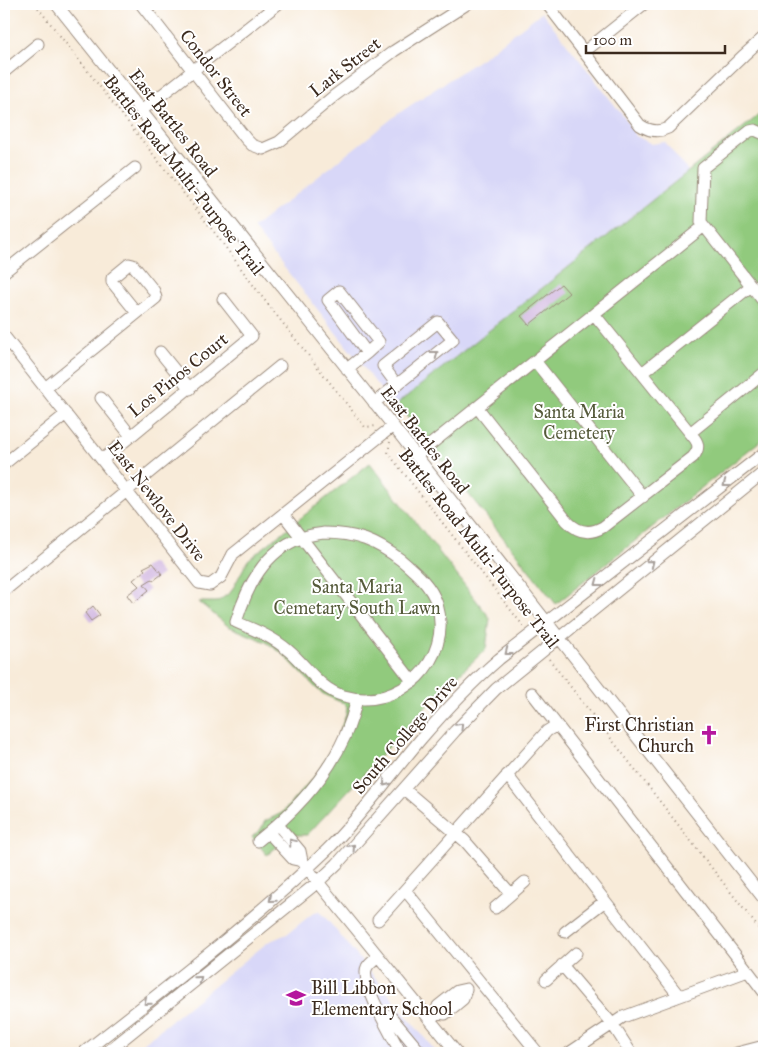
<svg xmlns="http://www.w3.org/2000/svg" width="768" height="1057" font-family="'IM FELL Great Primer',serif">
<rect width="100%" height="100%" fill="#fff"/>
<filter id="ink" filterUnits="userSpaceOnUse"><feTurbulence type="fractalNoise" baseFrequency=".02" numOctaves="2"/><feDisplacementMap in="SourceGraphic" scale="10" xChannelSelector="R" yChannelSelector="G"/><feConvolveMatrix kernelMatrix="1 2 1 2 8 2 1 2 1" color-interpolation-filters="sRGB"/></filter>
<filter id="wash" filterUnits="userSpaceOnUse"><feTurbulence type="fractalNoise" baseFrequency=".0096" numOctaves="4" result="noise"/><feDisplacementMap in="SourceGraphic" scale="20" xChannelSelector="R" yChannelSelector="G"/><feGaussianBlur stdDeviation="1.12" result="paint"/><feColorMatrix in="noise" values="0 0 0 0 0 0 0 0 0 0 0 0 0 0 0 0 0 1.4 0 .05"/><feComposite in="paint" operator="in"/></filter>
<g filter="url(#wash)">
<rect width="100%" height="100%" fill="#f8ebd9"/>
<path fill="#d8d7f8" d="M542,12L624,117L636,136L652,144L665,142L688,171L394,406L253,228L399,113L482,58Z
M318,911L325,917L437,1053H131L268,942L287,934L312,914Z"/>
<path fill="#91ca7d" stroke="#667a4e" d="M764,111V438L556,604L397,404Z
M370,463L490,618L486,649L436,696L307,835H291L267,855L252,837L261,829L265,821L282,813L318,772L335,743L346,715L347,708L345,704L325,695L317,689L282,653L266,642L228,626L199,602H217L231,592L248,560Z"/>
<g id="blocks">
<path fill="#cfb3df" d="M561,284L569,293L529,325L521,316Z
M153,563L162,574L153,581L152,579L144,584L149,590L133,603L127,595L139,586L133,580L145,570L143,568Z
M93,606L100,615L91,621L85,613Z"/>
</g>
</g>
<g filter="url(#ink)">
<use href="#blocks" fill-opacity="0" stroke="#9a8a7c" stroke-width="1"/>
<g fill="none" stroke-linecap="round" stroke-linejoin="round">
<defs>
<path id="minor" d="M56,4L393,426L764,899
M141,4L246,139L252,145L263,149L279,142L334,96L394,51L467,4
M547,4L640,125C649,131 658,133 668,128L744,55L764,37
M584,52L644,4
M4,72L38,44
M141,111L278,4
M764,134L755,130L750,131L703,168L701,222L764,302
M4,272L135,168
M339,291L379,342L367,353L328,300Z
M4,336L199,583L210,585L221,577L233,554L393,426
M160,352L190,389
M535,361L643,497
M347,369L367,353
M642,373L751,286
M45,388L156,298L154,291L133,265L129,264L112,278V282L137,313
M101,398L131,436
M374,403L453,340L438,322L383,366L397,385
M477,407L567,521C577,532 589,535 603,527L693,457C698,451 700,446 695,439L594,314
M690,433L764,373
M416,456L704,226
M102,460L252,336L223,299
M4,464L66,414
M283,514L413,682
M324,533C356,533 376,541 401,560C415,572 431,585 437,604C454,660 399,712 344,696C320,690 307,666 289,651C273,637 255,630 236,622C247,587 264,551 301,538C308,535 317,534 324,533Z
M4,591L280,366
M532,693L748,971
M507,775L679,996
M404,789L465,841L511,894
M278,825L300,851L302,861L318,882L457,1053
M269,833L293,859L302,861
M258,841C293,813 327,777 345,736C350,724 354,712 357,699
M405,890L538,1053
M495,908L525,882
M378,920L547,731L557,725
M565,932L605,901
M378,956C375,959 369,963 367,967C359,981 393,1038 401,1053
M562,965L613,1025L631,1053
M546,980L576,953
M381,1012L391,1017L421,1053
M430,1019L437,1013L438,1006L457,991L466,989L463,999L445,1014L437,1013
M83,1053C166,988 251,923 327,850C361,816 389,777 420,740C444,712 470,684 499,659L764,453
M106,1053L318,882L337,864L455,731L496,689L764,472
M569,1053L623,1017L748,971L764,992
M737,1053L764,1046"/>
</defs>
<use href="#minor" stroke="#9a8a7c" stroke-width="13"/>
<path stroke="#9a8a7c" stroke-width="2" stroke-dasharray="1 4" stroke-linecap="butt" d="M35,4L218,237L259,293L365,427L376,426
M390,442L388,453L524,627
M549,659L764,935"/>
<use href="#minor" stroke="#fff" stroke-width="11"/>
</g>
<defs><path id="oneway-chevron" d="M-2-3.5L2.5 0L-2 3.5" fill="none" stroke-width="1.6" stroke-linecap="round" stroke-linejoin="round" transform="scale(1.25)"/></defs>
<g stroke="#a79f9a">
<use href="#oneway-chevron" transform="translate(435 354) rotate(-38)"/>
<use href="#oneway-chevron" transform="translate(726 484) rotate(142)"/>
<use href="#oneway-chevron" transform="translate(651 563) rotate(-39)"/>
<use href="#oneway-chevron" transform="translate(598 583) rotate(143)"/>
<use href="#oneway-chevron" transform="translate(508 652) rotate(142)"/>
<use href="#oneway-chevron" transform="translate(460 726) rotate(-47)"/>
<use href="#oneway-chevron" transform="translate(386 783) rotate(129)"/>
<use href="#oneway-chevron" transform="translate(292 842) rotate(-130)"/>
<use href="#oneway-chevron" transform="translate(352 847) rotate(-48)"/>
<use href="#oneway-chevron" transform="translate(272 899) rotate(139)"/>
<use href="#oneway-chevron" transform="translate(199 979) rotate(-39)"/>
<use href="#oneway-chevron" transform="translate(147 1002) rotate(141)"/>
</g>
</g>
<defs>
<symbol id="church-bare" viewBox="-9 -9 18 18"><path d="M-1.2-6h2.4v3.5h3.3v2.4h-3.3V6h-2.4V-.1h-3.3v-2.4h3.3Z" fill="#b5179e" stroke="#fff" stroke-width="2.5" paint-order="stroke"/></symbol>
<symbol id="school-bare" viewBox="-9 -9 18 18"><path d="M0-5L7-2L0 1L-7-2ZM-4 1L0 2.5L4 1V4Q0 6-4 4Z" fill="#b5179e" stroke="#fff" stroke-width="2.5" paint-order="stroke"/></symbol>
</defs>
<g fill-rule="evenodd">
<use href="#church-bare" x="695" y="721" width="28" height="28"/>
<use href="#school-bare" x="282" y="984" width="28" height="28"/>
</g>
<g text-anchor="middle" dominant-baseline="central" stroke-width="4" stroke-linejoin="round" paint-order="stroke">
<g font-size="18" fill="#3b2a1e" stroke="#fff">
<text transform="translate(345 67) rotate(-38)">Lark Street</text>
<text transform="translate(216 73) rotate(52)">Condor Street</text>
<text transform="translate(173 123) rotate(52)">East Battles Road</text>
<text transform="translate(184 175) rotate(52)">Battles Road Multi-Purpose Trail</text>
<text transform="translate(178 375) rotate(-39)">Los Pinos Court</text>
<text transform="translate(425 440) rotate(52)">East Battles Road</text>
<text transform="translate(157 501) rotate(52)">East Newlove Drive</text>
<text transform="translate(479 548) rotate(52)">Battles Road Multi-Purpose Trail</text>
<text transform="translate(405 735) rotate(-49)">South College Drive</text>
</g>
<g font-size="18" fill="#555a3a" stroke="#fff">
<text x="579" y="412">Santa Maria<tspan x="579" dy="21">Cemetery</tspan></text>
<text x="357" y="587">Santa Maria<tspan x="357" dy="21">Cemetary South Lawn</tspan></text>
</g>
<g font-size="18" fill="#3b2a1e" stroke="#fff" text-anchor="end">
<text x="694" y="725">First Christian<tspan x="694" dy="21">Church</tspan></text>
<text x="311" y="988" text-anchor="start">Bill Libbon<tspan x="311" dy="21">Elementary School</tspan></text>
</g>
</g>
<rect width="768" height="1057" fill="none" stroke="#fff" stroke-width="20"/>
<path d="M586 45v8h139v-8" fill="none" stroke="#3b2a1e" stroke-width="2.5"/>
<text x="593" y="45" font-size="15" fill="#3b2a1e" stroke="#ffffff" stroke-width="4" paint-order="stroke">100 m</text>
</svg>
